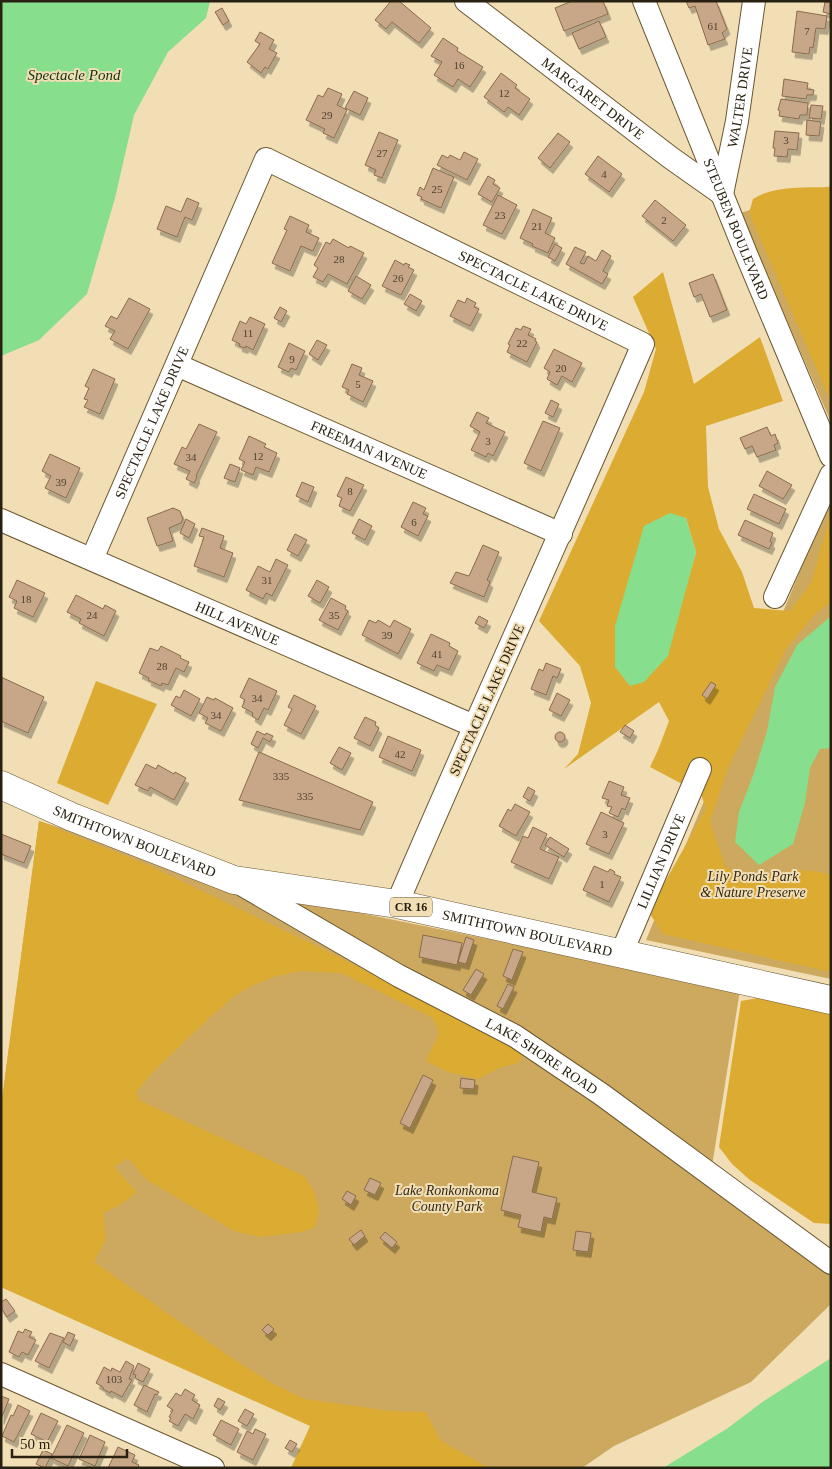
<svg xmlns="http://www.w3.org/2000/svg" width="832" height="1469" font-family="'Times New Roman',serif">
<defs>
<filter id="shadow"><feDropShadow dx="3" dy="5.5" stdDeviation="0" flood-color="#0004"/></filter>
</defs>
<rect width="100%" height="100%" fill="#f2deb5"/>
<path fill="#cca95e" d="M831,186V422L740,213Z
M831,497V979L646,940Z
M39,821L281,897L740,990L709,1185L831,1271V1304L751,1382L614,1446L582,1468H409L1,1287V1109Z"/>
<path fill="#dcab31" fill-rule="evenodd" d="M831,187V402L749,213L753,199C775,185 805,188 831,187Z
M663,272L694,384L760,337L783,401L706,426L708,487L719,529L742,572L754,608L790,611L812,581L831,511V602L815,614L786,649L729,766L710,821L725,866L749,882C780,873 798,865 831,875V972L663,934L650,914L653,903L706,809L701,794L650,767L658,750L669,721L659,702L564,769L578,754L591,703L580,666L539,621L644,392L656,349L633,297ZM686,518L696,552L686,588Z
M96,681L157,704L108,805L57,783Z
M39,821L150,866L323,949L525,1052L518,1063L499,1068L478,1079L448,1072L426,1061L439,1033L433,1018L341,973L301,971L276,976L251,986L233,997L207,1020L153,1072L136,1092L139,1100L304,1176C316,1194 323,1205 315,1227L302,1232L260,1237L234,1231L147,1180L128,1158L114,1167L137,1192L120,1205L103,1213L106,1239L94,1262L236,1361L275,1385L305,1399L390,1411L426,1412L440,1440L489,1468H291L310,1426L1,1287V1106Z
M758,998L831,1014V1224L814,1223L750,1180L732,1164L719,1147L741,1001Z"/>
<path fill="#87de8c" d="M1,1H210L206,18L168,52L134,115L115,198L87,294L39,340L1,356Z
M670,513L686,518L696,552L668,656L644,682L630,686L615,667V626L644,526Z
M830,617L831,748L820,749L810,768L805,803L793,844L759,865L735,842L739,812L754,773L767,731L775,687L797,645Z
M831,1358V1468H663L728,1428L761,1403Z"/>
<path fill="#c8a788" stroke="#896b4d" filter="url(#shadow)" d="M391,1H399L431,28L419,43L392,22L386,29L375,20Z
M572,1H603L608,14L564,31L555,8Z
M686,1H716L727,29L722,33L725,39L708,45L695,6L689,8Z
M825,2H831V14L823,12Z
M222,8L229,21L223,25L215,12Z
M797,11L827,16L825,29L816,28L813,48L810,47L809,54L792,52Z
M599,21L606,37L579,49L572,33Z
M260,32L274,40L269,49L277,53L268,69L265,67L261,73L247,62L260,44L255,41Z
M443,38L458,48L457,51L483,67L470,87L458,79L453,87L434,75L442,62L431,56Z
M501,73L517,85L515,88L530,99L519,115L508,107L504,112L484,97Z
M784,79L808,83L807,89L814,90L813,95H807L806,99L782,96Z
M328,88L342,94L337,105L347,110L334,138L323,133L325,129L306,120L318,95L323,97Z
M354,91L368,98L360,115L345,108Z
M781,99L808,103L807,115H800L799,119L779,116L780,111L778,110Z
M811,105L823,106L821,119L809,118Z
M807,120L821,122L819,136L806,135Z
M775,131L799,133L797,150L788,149L787,157L774,156L775,148H773Z
M379,132L398,140L382,178L374,175L376,170L365,165Z
M558,133L570,142L550,168L538,158Z
M464,152L478,159L467,180L437,165L442,155L448,158L450,155L460,160Z
M598,156L622,174L609,192L585,174Z
M433,168L454,177L441,208L421,199L422,197L417,195L420,187L424,190Z
M488,176L495,180L493,184L500,188L492,202L478,194Z
M498,195L517,205L502,234L483,225Z
M187,198L199,203L192,220L185,217L177,237L157,229L166,206L181,212Z
M655,200L686,225L673,241L642,216Z
M533,209L552,218L545,233L555,238L548,253L532,246L533,244L520,238Z
M290,216L309,225L306,232L319,238L313,251L301,246L290,271L272,263L287,230L284,229Z
M333,239L349,248L350,246L364,253L347,284L328,274L323,282L313,277L318,268L314,265L326,242L330,244Z
M555,244L562,248L555,261L548,257Z
M575,247L586,252L580,263L584,264L588,256L596,261L602,250L611,256L603,271L608,274L602,284L566,264Z
M395,260L404,265L405,263L410,265L408,267L414,270L401,295L382,286Z
M713,274L727,310L710,317L701,294L694,297L689,283Z
M356,276L371,285L362,299L348,291Z
M410,294L422,301L416,311L404,304Z
M129,298L150,309L128,349L110,339L115,331L105,326L111,316L117,319Z
M467,298L476,303L474,307L479,309L470,326L450,316L458,300L465,303Z
M280,307L287,311L281,322L274,318Z
M250,317L265,324L253,350L246,346L245,348L239,346L240,344L232,340L240,321L246,324Z
M523,326L531,329L528,335L536,339L535,341L537,342L527,362L507,352L510,345L508,344L516,328L521,330Z
M317,340L327,345L318,360L309,354Z
M289,343L305,351L296,370L291,368L289,372L278,367Z
M554,349L582,363L572,382L562,376L557,385L547,379L550,372L544,368Z
M352,364L362,368L359,375L373,381L363,402L347,394L349,390L342,387Z
M93,369L115,379L100,414L84,407L88,400L84,399L89,388L85,386Z
M551,400L559,404L553,417L545,413Z
M477,412L489,418L486,423L505,432L493,456L488,453L486,457L471,450L480,432L470,426Z
M543,421L560,428L541,471L524,463Z
M199,424L217,432L196,476L197,477L194,483L186,479L190,471L174,464L182,447L186,449Z
M767,427L771,436L775,434L778,443L774,445L776,450L757,457L752,446L745,449L740,438Z
M249,436L266,444L264,447L277,453L269,472L256,467L253,475L241,470L245,462L239,459Z
M50,454L80,468L66,498L45,488L51,476L42,471Z
M230,464L240,468L235,482L224,478Z
M767,471L792,485L783,499L759,486Z
M346,477L364,485L350,511L339,506L342,498L337,496Z
M302,482L314,487L308,502L296,496Z
M754,494L786,509L779,524L747,509Z
M413,502L426,508L423,514L428,516L418,536L401,527Z
M173,508L180,511L183,519L181,523L169,528L173,541L157,546L147,518Z
M186,519L195,524L189,538L180,533Z
M359,519L372,526L365,540L352,533Z
M745,520L773,533L770,541L772,543L769,549L738,535Z
M202,528L224,536L220,548L233,553L224,577L194,566L204,537L199,536Z
M295,534L307,540L298,556L287,550Z
M483,545L499,552L487,580L490,582L484,597L450,583L456,572L469,576Z
M276,559L288,565L272,596L266,593L263,599L246,590L258,566L270,572Z
M17,580L45,593L33,617L14,608L17,601L9,597Z
M317,580L329,587L320,603L308,596Z
M76,595L103,609L105,605L116,611L104,636L79,623L81,619L67,612Z
M331,598L346,606L345,609L348,611L338,630L319,620Z
M479,616L488,621L484,628L475,623Z
M369,620L376,623L378,620L390,627L394,620L411,629L398,654L362,635Z
M431,634L450,643L449,646L458,651L449,670L437,665L434,671L417,663Z
M161,646L181,656L180,658L189,662L184,672L176,668L168,685L162,683L161,686L148,680L149,678L139,673L150,648L158,651Z
M546,663L561,669L557,678L553,676L546,695L531,689L539,669L543,671Z
M1,677L44,697L28,733L1,721Z
M249,678L277,691L268,710L264,708L258,720L252,716L253,713L242,707L245,700L240,697Z
M711,682L716,685L707,699L702,695Z
M184,690L200,699L191,716L171,705L176,696L180,698Z
M557,693L570,700L561,716L549,710Z
M294,695L316,706L301,734L284,725L292,709L288,707Z
M207,697L214,700L215,698L233,708L221,731L205,723L208,718L199,713Z
M365,717L376,722L375,725L379,728L370,746L354,738Z
M625,725L634,731L630,738L620,732Z
M257,731L265,735L266,733L273,736L270,742L263,738L258,748L251,744Z
M555 737a5 5 0 1 1 10 0a5 5 0 1 1-10 0Z
M388,736L421,750L412,771L379,757Z
M339,747L351,753L342,770L330,763Z
M259,752L373,802L360,830L239,800Z
M146,764L156,769L158,765L174,774L175,772L186,778L174,800L150,787L148,791L135,785Z
M609,781L624,787L621,795L630,798L625,810L622,808L618,817L609,813L612,807L607,806L609,800L602,798Z
M528,787L535,791L530,801L523,797Z
M515,804L530,812L516,836L499,826L508,809L511,811Z
M601,812L624,823L609,854L586,844Z
M533,827L547,834L540,849L559,857L549,879L511,862L523,836L528,838Z
M1,834L31,846L24,863L1,854Z
M550,837L569,849L564,857L545,845Z
M594,866L608,872L610,869L615,872L614,874L621,877L609,902L583,890Z
M423,935L462,943L457,965L419,957Z
M466,937L474,940L466,964L458,962Z
M513,949L523,952L512,980L503,976Z
M476,969L484,974L471,995L463,990Z
M508,984L514,987L503,1009L497,1006Z
M423,1075L433,1080L410,1128L400,1123Z
M461,1078L475,1080L474,1089L460,1088Z
M513,1156L539,1162L532,1192L557,1198L552,1219L544,1217L541,1232L518,1227L521,1215L501,1210Z
M370,1178L381,1183L375,1195L364,1190Z
M347,1191L356,1196L351,1205L342,1199Z
M361,1230L365,1236L354,1245L349,1239Z
M576,1231L591,1233L588,1252L573,1250Z
M385,1232L397,1242L392,1248L380,1238Z
M6,1299L15,1311L7,1317L1,1308V1302Z
M268,1324L274,1329L268,1335L262,1330Z
M25,1329L32,1332L29,1337L36,1340L28,1355L22,1352L19,1357L9,1352L18,1331L23,1333Z
M68,1332L75,1335L70,1346L63,1342Z
M50,1333L64,1338L49,1368L35,1361Z
M126,1361L134,1366L129,1379L132,1380L122,1397L111,1391L110,1393L103,1389V1387L96,1383L104,1367L111,1371L112,1368L120,1372Z
M138,1363L150,1369L143,1382L135,1378L136,1375L133,1374Z
M144,1385L159,1392L157,1395L155,1394L147,1412L134,1405Z
M185,1389L195,1395L192,1400L200,1405L193,1419L185,1414L178,1426L169,1421L171,1418L169,1417L173,1410L167,1406L176,1393L181,1396Z
M1,1396L9,1399L1,1419Z
M218,1398L225,1402L220,1410L214,1406Z
M18,1405L30,1411L14,1442L2,1436L11,1415L13,1416Z
M245,1409L254,1414L247,1426L238,1421Z
M41,1413L58,1421L47,1442L31,1434Z
M221,1420L239,1429L231,1445L213,1435Z
M67,1425L84,1433L68,1466L51,1458Z
M255,1429L266,1434L253,1460L237,1452L247,1431L253,1434Z
M90,1435L105,1442L95,1466L79,1459Z
M290,1440L297,1444L292,1452L285,1448Z
M118,1447L135,1455L132,1462L139,1465L138,1468H108Z
M43,1450L52,1454L45,1468L36,1464Z"/>
<g fill="none" stroke-linecap="round" stroke-linejoin="round">
<defs>
<g id="minor">
<path id="s1" d="M466,1L671,158L722,194L737,121L754,1"/>
<path id="s2" d="M644,1L747,256L831,456"/>
<path id="s3" d="M177,365L561,534"/>
<path id="s4" d="M1,520L474,726"/>
<path id="s5" d="M92,559L266,159L643,344C562,532 477,717 397,904"/>
<path d="M775,597L831,475"/>
<path id="s6" d="M239,883L399,976L515,1036L601,1094L831,1263"/>
<path id="s7" d="M622,952L700,769"/>
<path d="M1,1374L213,1468"/>
</g>
<g id="major">
<path id="s8" d="M1,785L72,817L234,880L397,904L831,1000"/>
</g>
</defs>
<use href="#minor" stroke="#6a5833" stroke-width="24"/>
<use href="#major" stroke="#6a5833" stroke-width="29"/>
<use href="#minor" stroke="#fff" stroke-width="22"/>
<use href="#major" stroke="#fff" stroke-width="28"/>
</g>
<g text-anchor="middle" dominant-baseline="central" stroke-width="4" stroke-linejoin="round" paint-order="stroke">
<g font-size="11" fill="#50422f">
<text x="713" y="26">61</text>
<text x="807" y="31">7</text>
<text x="459" y="65">16</text>
<text x="504" y="93">12</text>
<text x="327" y="115">29</text>
<text x="786" y="140">3</text>
<text x="382" y="153">27</text>
<text x="604" y="174">4</text>
<text x="437" y="189">25</text>
<text x="500" y="215">23</text>
<text x="664" y="220">2</text>
<text x="537" y="226">21</text>
<text x="339" y="259">28</text>
<text x="398" y="278">26</text>
<text x="248" y="333">11</text>
<text x="522" y="343">22</text>
<text x="292" y="359">9</text>
<text x="561" y="368">20</text>
<text x="358" y="384">5</text>
<text x="488" y="441">3</text>
<text x="258" y="456">12</text>
<text x="191" y="457">34</text>
<text x="61" y="482">39</text>
<text x="350" y="491">8</text>
<text x="414" y="522">6</text>
<text x="267" y="580">31</text>
<text x="26" y="599">18</text>
<text x="92" y="615">24</text>
<text x="334" y="615">35</text>
<text x="387" y="635">39</text>
<text x="437" y="654">41</text>
<text x="162" y="666">28</text>
<text x="257" y="698">34</text>
<text x="216" y="715">34</text>
<text x="400" y="754">42</text>
<text x="281" y="776">335</text>
<text x="305" y="796">335</text>
<text x="605" y="834">3</text>
<text x="602" y="884">1</text>
<text x="114" y="1379">103</text>
</g>
<rect fill="#f2deb5" stroke="#655a42" stroke-width="1" x="390" y="897.5" width="42" height="19" rx="4"/>
<g font-size="12" font-weight="bold" fill="#282111">
<text x="411" y="907">CR 16</text>
</g>
<g font-size="14" fill="#282111" stroke="#f2deb5">
<text stroke="none"><textPath href="#s1" startOffset="419">WALTER DRIVE</textPath></text>
<text stroke="none"><textPath href="#s1" startOffset="160">MARGARET DRIVE</textPath></text>
<text stroke="none"><textPath href="#s2" startOffset="246">STEUBEN BOULEVARD</textPath></text>
<text stroke="none"><textPath href="#s5" startOffset="734">SPECTACLE LAKE DRIVE</textPath></text>
<text stroke="none"><textPath href="#s5" startOffset="149">SPECTACLE LAKE DRIVE</textPath></text>
<text stroke="none"><textPath href="#s3" startOffset="210">FREEMAN AVENUE</textPath></text>
<text stroke="none"><textPath href="#s4" startOffset="258">HILL AVENUE</textPath></text>
<text transform="translate(487 700) rotate(-66)">SPECTACLE LAKE DRIVE</text>
<text stroke="none"><textPath href="#s8" startOffset="145">SMITHTOWN BOULEVARD</textPath></text>
<text stroke="none"><textPath href="#s7" startOffset="99">LILLIAN DRIVE</textPath></text>
<text stroke="none"><textPath href="#s8" startOffset="550">SMITHTOWN BOULEVARD</textPath></text>
<text stroke="none"><textPath href="#s6" startOffset="349">LAKE SHORE ROAD</textPath></text>
</g>
<g font-size="14" font-style="italic" fill="#322916" stroke="#f2deb5">
<text x="753" y="876">Lily Ponds Park<tspan x="753" dy="16">&amp; Nature Preserve</tspan></text>
<text x="447" y="1190">Lake Ronkonkoma<tspan x="447" dy="16">County Park</tspan></text>
</g>
<g font-size="15" font-style="italic" fill="#0f3212" stroke="#f2deb5">
<text x="74" y="75">Spectacle Pond</text>
</g>
</g>
<rect width="832" height="1469" fill="none" stroke="#282111" stroke-width="5"/>
<path d="M12 1449v8h115v-8" fill="none" stroke="#282111" stroke-width="2.5"/>
<text x="20" y="1449" font-size="15" fill="#282111" stroke="#f2deb5" stroke-width="4" paint-order="stroke">50 m</text>
</svg>
